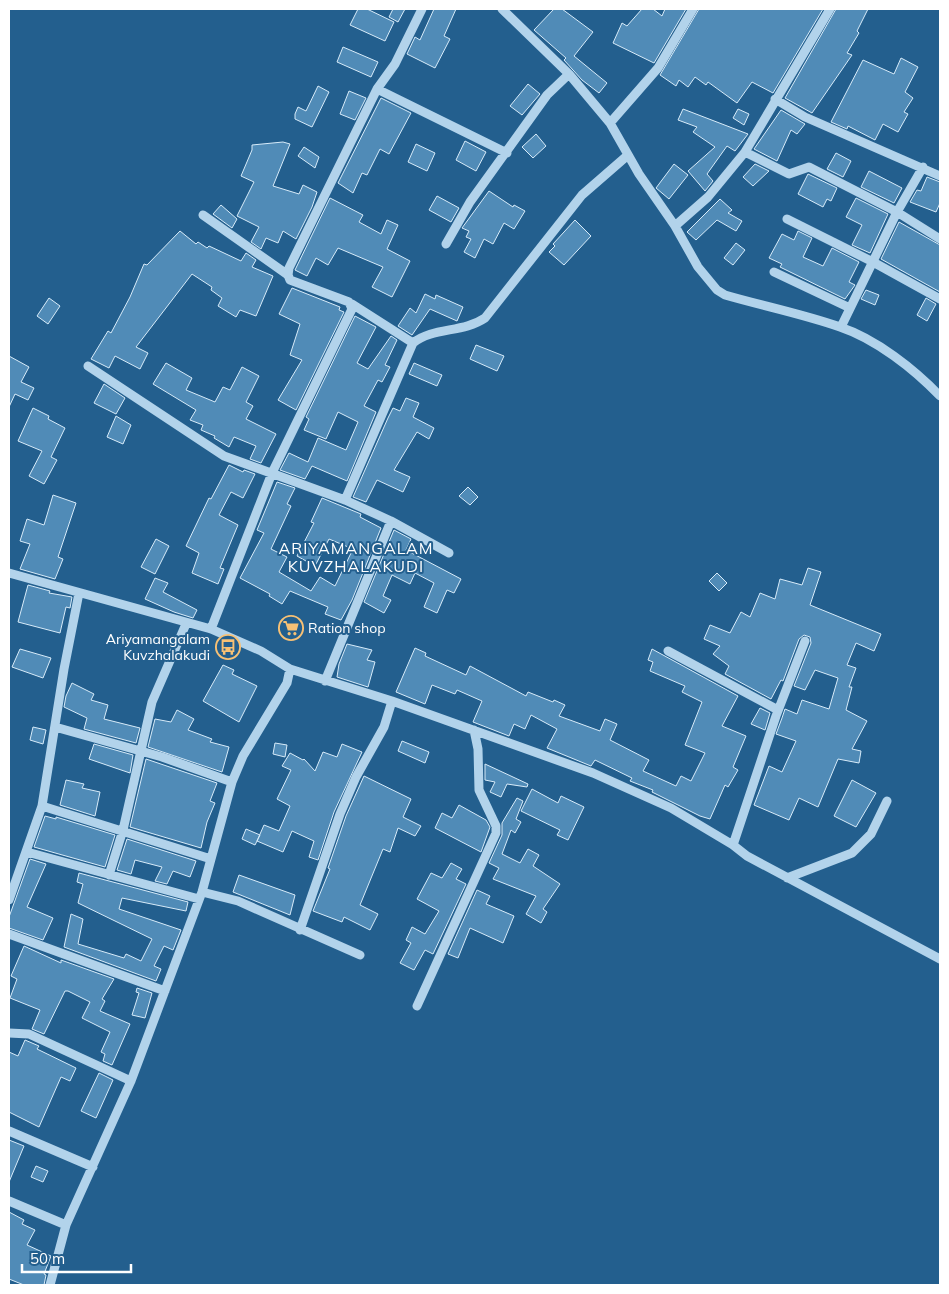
<svg xmlns="http://www.w3.org/2000/svg" width="949" height="1294" font-family="Mulish,sans-serif">
<rect width="100%" height="100%" fill="#235f8e"/>
<path fill="#508bb7" stroke="#d7ebf9" d="M358,9H367L394,22L385,41L350,25Z
M393,9H405L398,22L389,17Z
M434,9H456L444,36L450,39L435,68L407,54L415,37L420,40Z
M554,9H562L593,32L574,56L607,83L599,93L582,80L564,60L566,58L534,30Z
M642,9H653L662,16L665,9H686L654,63L613,43L622,23L627,26Z
M699,9H823L773,93L752,82L737,103L708,82L706,85L695,77L688,87L679,80L676,86L660,75Z
M836,9H868L857,31L859,33L847,53L852,55L812,113L785,98Z
M343,47L378,62L371,77L337,62Z
M901,58L918,67L905,92L913,98L904,112L908,114L898,132L883,124L875,140L848,126L847,129L831,122L863,60L894,74Z
M528,84L540,94L522,115L510,106Z
M318,86L329,92L312,127L295,119V114L298,107L306,111Z
M349,91L366,98L355,120L340,114Z
M381,98L411,113L389,154L380,149L367,175L362,173L353,193L338,183Z
M683,109L748,134L735,151L727,146L707,174L713,181L705,191L688,171L715,147L693,132L697,127L678,120Z
M738,109L749,114L744,125L733,118Z
M781,110L805,124L797,134L791,130L777,161L754,149Z
M536,134L546,146L533,158L522,147Z
M465,141L486,152L476,171L456,160Z
M283,142L290,144L273,186L299,194L303,185L317,192L312,207L296,239L283,231L278,243L266,238L261,249L251,242L259,227L237,216L254,182L241,176L252,150V145Z
M416,144L435,153L427,171L408,162Z
M304,147L319,157L315,168L298,156Z
M836,153L851,161L843,177L827,169Z
M674,164L688,175L669,199L656,188Z
M755,164L769,171L753,186L743,177Z
M869,171L902,188L894,203L861,187Z
M808,174L837,188L831,201L827,199L823,207L798,194Z
M927,177L940,182V203L936,212L910,202L917,190L921,191Z
M489,191L513,207L514,205L525,211L514,229L504,223L493,244L484,239L475,258L464,252L471,239L466,237L469,231L462,228Z
M437,196L459,208L451,222L429,210Z
M330,198L363,215L359,222L381,234L387,220L398,225L387,249L410,261L392,297L372,287L383,267L338,248L328,265L316,258L307,276L295,270Z
M856,198L888,214L870,253L852,245L862,225L846,217Z
M720,199L732,210L728,213L742,221L736,231L717,220L696,240L687,232Z
M221,205L237,219L232,228L213,214Z
M575,220L591,236L564,265L549,252L555,246L553,244Z
M899,222L940,245V292L881,259Z
M180,231L196,244L198,242L207,248L209,246L241,261L246,253L256,260L252,267L273,276L256,316L240,310L236,317L218,306L222,298L211,290L212,287L192,274L136,347L148,353L140,369L115,356L109,368L91,359L108,331L111,333L130,297L144,264L147,265Z
M798,231L812,238L803,257L823,266L832,248L859,262L849,282L855,285L845,299L780,267L782,264L769,258L782,234L794,240Z
M736,243L745,250L733,265L724,258Z
M292,288L340,307L339,310L344,312L296,410L278,400L302,360L290,355L300,324L279,314Z
M866,290L879,295L875,305L861,299Z
M425,294L435,299L436,295L463,307L457,321L430,309L412,335L398,326L410,308L416,313Z
M49,298L60,306L48,324L37,316Z
M926,298L936,304L927,321L917,315Z
M355,316L376,327L357,363L368,369L391,336L397,340L385,365L390,367L382,382L378,380L364,406L376,412L347,481L312,466L305,479L280,470L289,453L308,462L318,438L346,450L358,422L338,412L326,439L304,430L309,419L306,417Z
M476,345L504,356L497,371L470,359Z
M9,356L29,367L21,382L34,388L28,400L15,394L9,407Z
M166,363L192,378L186,390L215,402L223,387L230,390L242,367L259,376L246,402L253,406L246,419L276,434L261,463L250,459L256,446L234,437L229,447L214,438L215,436L201,430L203,425L190,420L196,410L153,384Z
M414,363L442,375L437,386L409,374Z
M104,384L125,398L116,414L94,403Z
M406,398L419,403L413,417L434,428L429,439L417,432L394,470L410,477L403,492L377,480L366,502L353,497L388,418L393,408L400,411Z
M33,408L49,416L48,419L65,428L51,457L57,460L44,484L29,476L42,451L18,441Z
M116,416L131,425L123,444L107,437Z
M229,465L243,472L244,470L255,474L243,498L231,492L219,515L238,525L220,568L224,569L218,584L192,573L199,553L186,546L209,498L211,499Z
M277,482L295,488L287,504L291,506L271,549L287,557L279,572L311,591L320,577L335,586L353,549L329,539L315,566L297,556L314,523L311,522L322,498L361,514L360,517L381,528L352,600L341,620L325,614L328,607L290,591L282,604L269,596L270,594L240,578L264,533L257,530Z
M468,487L478,497L470,505L459,496Z
M53,495L76,503L58,557L63,559L55,579L20,569L30,544L20,541L27,519L44,525Z
M394,530L411,539L406,550L461,579L454,593L447,590L437,613L424,607L434,583L415,573L410,584L392,575L383,596L391,600L384,613L364,602Z
M156,539L169,546L155,574L141,567Z
M808,568L821,572L810,605L881,634L874,651L856,643L847,665L856,668L849,687H852L846,710L867,721L852,749L861,751L859,763L838,759L818,807L799,798L789,820L754,805L769,766L782,772L796,741L776,734L782,718L785,709L797,714L802,700L829,709L838,678L815,670L805,690L794,686L811,643L810,637L804,635L799,639L783,681L781,680L771,699L725,674L729,666L713,654L720,646L704,639L710,625L730,633L741,612L750,617L760,593L775,599L780,579L802,585Z
M717,573L727,583L719,591L709,581Z
M155,578L168,583L163,592L197,610L193,618L174,612L145,599Z
M28,585L50,591L49,593L72,597L70,608L66,607L60,633L18,622Z
M347,644L372,650L367,660L375,662L368,687L337,677L339,664Z
M415,648L426,653L425,656L466,675L470,666L526,696L528,692L553,702L554,700L565,705L559,716L600,731L605,719L617,724L610,740L649,760L643,771L676,786L681,776L691,781L705,753L685,745L702,702L682,692L685,686L650,671L653,662L648,660L652,649L738,696L722,726L746,736L733,767L738,770L728,787L725,785L710,819L700,816L652,792L653,790L630,781L632,778L595,760L591,766L547,748L557,729L531,715L525,729L514,724L509,736L473,722L482,701L457,690L455,694L432,685L425,704L396,692Z
M20,649L51,658L43,678L12,667Z
M223,665L234,670L232,674L257,686L239,722L203,701Z
M72,683L94,694L91,700L108,705L104,719L140,728L136,743L84,729L87,718L64,707L66,696Z
M760,708L770,713L765,730L751,724Z
M177,710L194,719L188,730L212,739L210,742L229,747L222,772L148,747L155,719L171,722Z
M33,727L46,730L43,744L30,740Z
M402,741L429,752L425,763L398,751Z
M275,743L287,745L285,757L273,754Z
M94,744L133,755L130,773L89,759Z
M342,744L362,752L334,812L318,860L309,857L314,841L292,831L283,852L257,841L264,825L279,831L290,806L277,799L291,770L282,766L290,753L303,760L304,759L315,771L323,752L337,757Z
M146,759L217,783L210,801L215,803L207,822L201,848L130,827Z
M485,764L528,784L527,787L507,784L501,797L490,792L495,782L485,780Z
M364,776L411,799L403,817L421,826L415,836L398,828L390,852L383,849L360,905L378,914L370,930L344,917L342,922L313,911L330,869L328,868L346,816Z
M66,780L84,784L82,788L100,792L95,816L60,805Z
M852,780L876,793L856,827L834,816Z
M532,789L558,803L561,796L584,807L568,840L557,835L560,830L521,811Z
M517,798L523,801L516,819L521,822L515,833L511,830L502,854L520,863L528,849L539,855L533,866L560,884L543,909L547,912L541,923L526,914L536,896L493,879L499,868L489,863L502,835V823Z
M459,805L486,820L490,827L481,852L435,828L442,813L452,818Z
M45,816L56,819V817L115,835L105,867L34,847Z
M246,829L260,835L255,845L242,839Z
M127,839L196,861L190,877L173,871L167,884L155,881L162,867L135,860L131,874L117,870Z
M30,859L46,864L27,907L53,918L43,940L9,928V917Z
M451,863L462,869L456,879L466,884L433,954L425,950L414,970L400,963L411,943L406,940L412,927L425,934L439,911L417,899L431,873L442,878Z
M79,873L188,902L186,911L122,898L119,909L181,930L173,950L164,946L154,966L161,969L156,981L64,947L71,914L83,919L78,944L124,958L126,954L141,961L152,939L78,903L83,884L77,882Z
M239,875L295,895L290,915L233,892Z
M477,890L490,896L486,904L514,916L503,943L470,928L458,958L448,954Z
M24,946L61,963V960L114,979L102,999L105,1001L100,1011L130,1024L112,1065L103,1061L105,1054L101,1052L110,1032L82,1018L90,1002L68,991H65L44,1034L32,1029L40,1010L10,998L17,979L11,976Z
M137,988L152,993L145,1018L132,1015L139,993L136,992Z
M25,1040L39,1046L37,1049L76,1068L70,1081L61,1077L39,1127L9,1112V1052L18,1056Z
M99,1073L113,1080L96,1118L81,1111Z
M9,1140L24,1146L9,1182Z
M36,1166L48,1171L43,1182L31,1177Z
M9,1212L24,1220L22,1224L35,1230L27,1245L51,1256L44,1274L46,1275L44,1285H24L9,1279Z"/>
<g fill="none" stroke-linecap="round" stroke-linejoin="round">
<path stroke="#b2d3eb" stroke-width="9" d="M502,9L569,74L610,123L639,174L675,226L698,267L717,290L725,295C763,306 803,314 840,327C876,339 914,369 940,396
M377,89L507,153
M775,99L805,117L940,176
M610,123L658,68L693,9
M745,152L789,174L809,167L897,212L940,239
M203,215L288,275
M787,219L873,262L940,299
M675,226L708,197L745,152L830,9
M446,244L470,202L547,95L569,74
M774,272L850,308
M352,304L413,343
M841,327L897,212L923,167
M88,366L224,456L345,500L391,521L449,553
M345,500L413,343C433,327 463,333 485,318L582,195L628,155
M9,573L211,629L261,651L290,669L287,683L243,756L232,782L202,892L131,1081L66,1225L50,1285
M211,629L272,473L352,309L349,302L290,280L288,275L289,268L377,89L395,64L422,9
M668,651L778,710
M290,669L392,701L593,773L671,808L733,845L747,856L940,959
M325,681L391,521
M55,727L162,757L232,782
M42,806L211,859
M733,845L776,716L805,641
M27,852L199,899
M109,875L123,830L152,702L186,624
M787,878L852,853L871,834L887,801
M202,892L238,901L360,955
M9,900L42,806L64,669L79,593
M300,930L340,814L356,777L384,727L392,701
M9,934L165,991
M417,1006L496,833V826L479,790L478,749L474,730
M9,1033L29,1034L131,1081
M9,1131L93,1167
M9,1201L66,1225"/>
</g>
<defs>
<symbol id="supermarket-ring" viewBox="-11 -11 22 22"><circle r="9.5" fill="#235f8e" stroke="#f7c175" stroke-width="1.5"/><path d="M-6-5.5h2.5l.6 2H6L4.5 2H-2.5L-4.4-4H-6ZM-1.5 3.2a1.3 1.3 0 1 0 .1 0ZM3 3.2a1.3 1.3 0 1 0 .1 0Z" fill="#f7c175"/></symbol>
<symbol id="bus-ring" viewBox="-11 -11 22 22"><circle r="9.5" fill="#235f8e" stroke="#f7c175" stroke-width="1.5"/><path d="M-5-6H5V4H4V6H2V4H-2V6H-4V4H-5ZM-3.5-4V0h7V-4ZM-3.5 1.2v1.5H-2V1.2ZM2 1.2v1.5H3.5V1.2Z" fill="#f7c175"/></symbol>
</defs>
<g fill-rule="evenodd">
<use href="#supermarket-ring" x="277" y="614" width="28" height="28"/>
<use href="#bus-ring" x="214" y="633" width="28" height="28"/>
</g>
<g text-anchor="middle" dominant-baseline="central" stroke-width="4" stroke-linejoin="round" paint-order="stroke">
<g font-size="14" fill="#fff" stroke="#235f8e" text-anchor="start">
<text x="308" y="628">Ration shop</text>
<text x="210" y="639" text-anchor="end">Ariyamangalam<tspan x="210" dy="16">Kuvzhalakudi</tspan></text>
</g>
<g font-size="16" letter-spacing="1" fill="#fff" stroke="#235f8e">
<text x="356" y="548">ARIYAMANGALAM<tspan x="356" dy="18">KUVZHALAKUDI</tspan></text>
</g>
</g>
<rect width="949" height="1294" fill="none" stroke="#ffffff" stroke-width="20"/>
<path d="M22 1264v8h109v-8" fill="none" stroke="#ffffff" stroke-width="2.5"/>
<text x="30" y="1264" font-size="15" fill="#ffffff" stroke="#235f8e" stroke-width="4" paint-order="stroke">50 m</text>
</svg>
